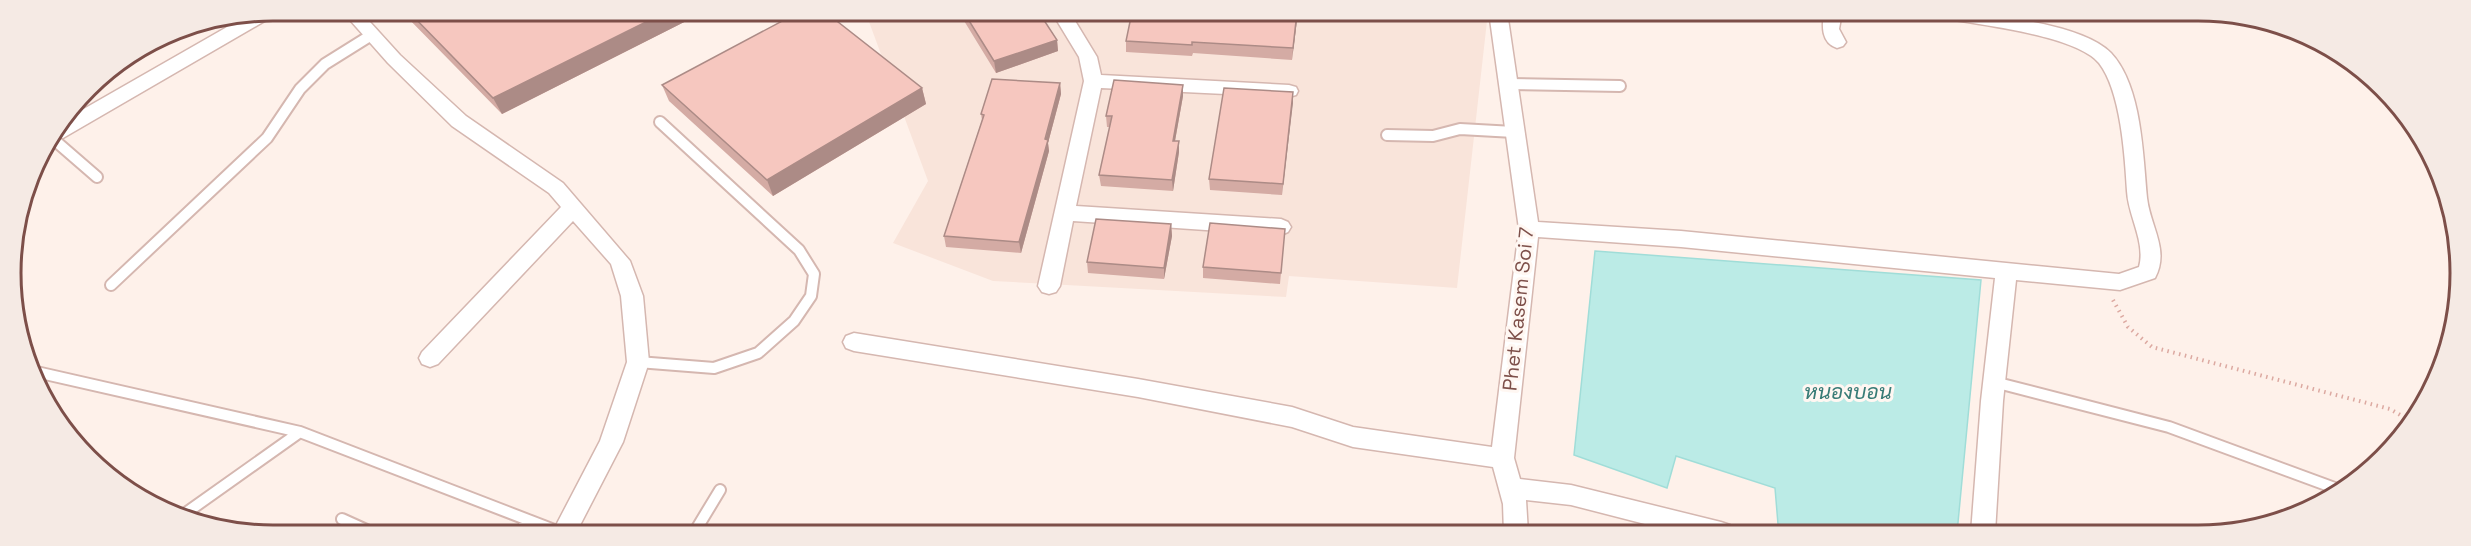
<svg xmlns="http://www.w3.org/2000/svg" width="2471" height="546" font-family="'Space Grotesk',Sarabun,sans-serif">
<rect width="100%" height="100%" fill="#fef1ea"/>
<path fill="#f9e4da" d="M865,11L1488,12L1457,288L1289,276L1286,297L993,281L893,243L928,181Z"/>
<path fill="#bbebe6" stroke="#a0ddd8" stroke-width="1.5" d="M1595,251L1981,280L1957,533H1808L1778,524L1775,488L1676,456L1667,488L1574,455Z"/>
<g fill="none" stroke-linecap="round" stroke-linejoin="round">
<defs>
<path id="lane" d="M1508,84L1620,86
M1387,135L1433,136L1460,129L1514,132
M52,138L97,177
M111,285L267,138L300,89L325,64L373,34
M638,362L714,368L758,353L794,321L811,296L814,274L799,250L660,122
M32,371L300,432L562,533
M1994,382L2169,427L2340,490
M183,515L300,432
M342,519L373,533
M518,533L528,520
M694,533L720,490"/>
<path id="street" d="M273,11H278L275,15L63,138H52L68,118L248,15Z
M342,11H360L400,55L466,116L563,183L630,261L643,296L649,362L623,442L576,533H552L600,441L627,362L621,296L611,264L573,221L438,364L430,367L422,364L419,358L422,352L561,207L549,193L452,126L388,63Z
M1051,11H1069L1097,57L1101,75L1289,85L1296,87L1298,91L1296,95L1289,97L1101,88L1076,206L1281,219L1288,222L1291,227L1288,232L1281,235L1073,221L1060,286L1056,292L1049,294L1042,292L1038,286L1084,81L1079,57Z
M1489,12H1507L1538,222L1681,231L2119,274L2139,267C2146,242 2128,216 2127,191C2125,157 2121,91 2099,63C2076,35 1980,25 1943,18L1934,12C1976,12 2081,22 2111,53C2142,86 2143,156 2147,198C2150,226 2170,250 2155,278L2120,290L2016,280L2003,401L1995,533H1971L1981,401L1995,278L1681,247L1538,237L1514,458L1520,479L1571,485L1721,522L1730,525L1733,533H1680L1571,505L1526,500L1528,533H1504L1503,504L1493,467L1353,447L1292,427L1138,397L854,351L846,348L843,342L846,336L854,333L1138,379L1292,407L1353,427L1492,447L1519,229Z
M1824,12H1842L1839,29L1846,42L1843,46L1837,48C1821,43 1822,26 1824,12Z"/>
</defs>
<use href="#lane" stroke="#d5b7b0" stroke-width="14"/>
<use href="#street" stroke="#d5b7b0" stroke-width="3"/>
<path stroke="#dca9a1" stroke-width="4" stroke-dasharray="1.5 4.5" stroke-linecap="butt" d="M2113,300L2128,327L2152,347L2390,409L2411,421"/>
<use href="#lane" stroke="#fff" stroke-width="10"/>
<use href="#street" fill="#fff" fill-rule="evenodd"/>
</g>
<path fill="#d4aba4" d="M401,11H706L502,114Z
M958,11H1038L1057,40L1058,51L996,73Z
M1194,12L1230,15L1231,12H1298L1292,60L1193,53L1192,56L1126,52V41Z
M1060,83L1061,94L1048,143L1049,151L1021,253L946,247L944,236L982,120L981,114Z
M662,85L922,88L926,104L773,196L669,101Z
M1183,85V96L1175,141H1179V152L1173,191L1101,186L1099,175L1110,127H1107L1106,116Z
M1293,92L1282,195L1210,190L1209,179Z
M1171,224L1172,236L1164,279L1088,273L1087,262Z
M1285,229L1280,284L1203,278V267Z"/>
<path fill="#ac8b86" d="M668,11H706L502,114L493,98Z
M1297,12H1298L1292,60L1293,48Z
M1057,40L1058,51L996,73L994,61Z
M1060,83L1061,94L1048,143L1049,151L1021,253L1019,242Z
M1183,85V96L1173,152V141Z
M922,88L926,104L773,196L767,180Z
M1293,92V103L1282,195L1283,184Z
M1179,141V152L1173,191L1172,180Z
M1171,224L1172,236L1164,279V268Z"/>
<path fill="#f6c7bf" stroke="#ac8b86" stroke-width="1.5" d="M408,11H668L493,98Z
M801,11H824L922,88L767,180L662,85Z
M963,11H1038L1057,40L994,61Z
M1132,12H1192L1230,15L1231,12H1297L1293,48L1192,42V45L1126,41Z
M992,79L1060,83L1045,139L1048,140L1019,242L944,236L984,115L981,114Z
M1114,80L1183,85L1173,141H1179L1172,180L1099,175L1112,116H1106Z
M1224,88L1293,92L1283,184L1209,179Z
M1096,219L1171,224L1164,268L1087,262Z
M1210,223L1285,229L1281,273L1203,267Z"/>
<g text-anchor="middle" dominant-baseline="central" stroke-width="6" stroke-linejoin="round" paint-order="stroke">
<g font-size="20" fill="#7d4f49" stroke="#fff7f2">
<text transform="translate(1518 309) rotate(-84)">Phet Kasem Soi 7</text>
</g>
<g font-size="21" font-style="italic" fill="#387b76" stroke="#fff7f2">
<text x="1848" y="391">หนองบอน</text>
</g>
</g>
<path d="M0 0H2471V546H0ZM273 21H2198A252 252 0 0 1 2450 273V273A252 252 0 0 1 2198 525H273A252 252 0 0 1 21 273V273A252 252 0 0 1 273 21Z" fill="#f5eae4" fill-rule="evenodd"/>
<path fill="none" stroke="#7d4f49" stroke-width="3" d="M273 21H2198A252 252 0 0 1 2450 273V273A252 252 0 0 1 2198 525H273A252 252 0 0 1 21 273V273A252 252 0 0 1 273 21Z"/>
</svg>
